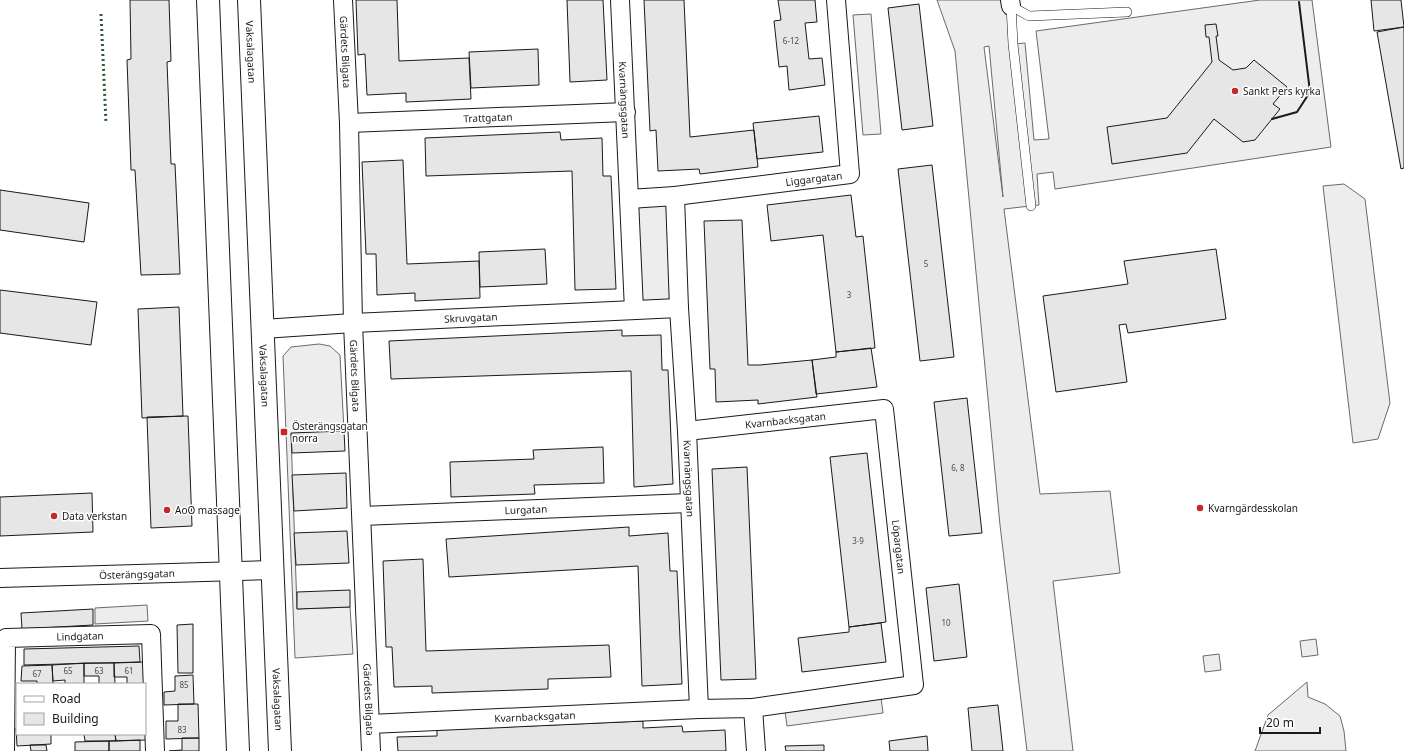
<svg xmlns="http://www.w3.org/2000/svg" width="1404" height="751" font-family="'Noto Sans',sans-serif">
<rect width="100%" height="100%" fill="#fff"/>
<path fill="#ededed" stroke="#6a6a6a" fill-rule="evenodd" d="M937,0H1008L1014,44L1025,43L1034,140L1049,139L1036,31L1260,0H1312L1331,147L1055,189L1053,172L1037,174L1039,205L1004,209L1040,494L1110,491L1120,573L1053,581L1073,751H1027L1000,525L955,51ZM989,46L1003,197L984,47Z
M871,14L881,134L863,135L853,15Z
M1344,184L1365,199L1390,403L1378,439L1353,443L1323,186Z
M675,196L679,308L634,310L629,199Z
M319,344L330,346L340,355L344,431L291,434L297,609L350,607L353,654L295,658L283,356L291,347Z
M147,605L148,621L95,624V608Z
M1316,639L1318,655L1302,657L1300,641Z
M1219,654L1221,670L1205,672L1203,656Z
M1307,682L1308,697L1325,704L1340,716L1344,731L1346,751H1255L1268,715Z
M881,698L883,713L787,726L785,711Z"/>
<path fill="#e6e6e6" stroke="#1a1a1a" d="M130,0H169L171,61L167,62L171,164H175L180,274L141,275L135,170H131L127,60L131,59Z
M356,0H397L399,61L469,58L471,99L406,102V93L367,95L365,54L358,55Z
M567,0H603L607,80L570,82Z
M644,0H684L690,137L754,130L758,167L700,174L699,169L658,171L656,130L650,131Z
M778,0H815L817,22L805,23L809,59L822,58L825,85L789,90L787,66L779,67L774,21L781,20Z
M1371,0H1401L1404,27L1374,31Z
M919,4L933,126L902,130L888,8Z
M1216,24L1218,36H1216L1219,60L1233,70L1246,68L1254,60L1287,87L1273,104L1280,109L1255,140L1243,142L1214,119L1187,153L1112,164L1107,127L1167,118L1212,62L1209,37H1206L1205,25Z
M1404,27V168L1401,169L1377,32Z
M538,49L539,85L471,88L469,52Z
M819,116L823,152L757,159L753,123Z
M560,132L561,140L602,138L603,176H611L616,289L575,290L572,171L426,176L425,138Z
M403,160L407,264L479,261L480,298L415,301V293L377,295L376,254H366L362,162Z
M932,165L954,357L920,361L898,169Z
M0,190L89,203L84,242L0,230Z
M851,195L856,237L863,236L875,348L836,352L823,235L771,241L767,205Z
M742,220L748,365H760L812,360L817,397L758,404V400L716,402L715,369H710L704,221Z
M545,249L547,284L480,287L479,252Z
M1216,249L1226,319L1128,333L1126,324L1119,325L1127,382L1056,392L1043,296L1128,284L1124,261Z
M0,290L97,302L91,345L0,333Z
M179,307L183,416L142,418L138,309Z
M622,330V336L661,335L662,370H668L673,484L634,487L631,371L391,379L389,341Z
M871,348L877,387L816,394L812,360L836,357V352Z
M967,398L982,533L949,536L934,402Z
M188,416L192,526L151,528L147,417Z
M344,431L345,451L292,453L291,433Z
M603,447L604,483L534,485L535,494L451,497L450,462L534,459L533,450Z
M867,453L886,622L849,627L830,457Z
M747,467L756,679L721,680L712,469Z
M346,473L347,508L294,511L292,475Z
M92,493L93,532L0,536V497Z
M629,527V536L668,533L670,571H677L682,684L642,686L638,566L449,577L446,539Z
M347,531L349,563L296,565L294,533Z
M423,559L426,651L609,645L611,677L548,679V689L432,693V686L394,687L392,647H386L383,561Z
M959,584L967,657L934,661L926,588Z
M350,590V607L297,609V592Z
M93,609V625L22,629L21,613Z
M881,623L886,662L802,672L798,638L849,632V627Z
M193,624V673H178L177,625Z
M139,646L140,662L24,665V649Z
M144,662V684H127V677H114V663Z
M84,663V684H65V680L53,681L52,665Z
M84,663H114L115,684H99V676H84Z
M52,665L53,684H37V681H21L22,666Z
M193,675L194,704L164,705V692L175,691V676Z
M178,704H198L199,738L166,739V721H178Z
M998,705L1003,751H972L968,708Z
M145,708L146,740L116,741L115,734H145Z
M643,721V728L682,726L683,732L725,730L726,751H398L397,737L437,736V730Z
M16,728H17V734H51V744L17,746Z
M84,734H115L116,741H85Z
M927,736L928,751H890L889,741Z
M182,738H199V751H169L182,750Z
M140,740V751H109V741Z
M109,741V751H75V742Z
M30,745H46L47,751H31Z
M824,745V751H786L785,746Z"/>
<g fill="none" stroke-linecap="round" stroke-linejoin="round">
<defs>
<path id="lane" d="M1011,6L1013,44L1031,206
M1011,6L1029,16L1127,12"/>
<g id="street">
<path id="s1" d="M343,0L349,123L353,323L371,751"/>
<path id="s2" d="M620,0L629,199L675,196L679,308L687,431L699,709L753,708L756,751"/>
<path d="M1010,0L1011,6"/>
<path id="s3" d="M349,123L626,112"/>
<path id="s4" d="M675,196L850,174L836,0"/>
<path d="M629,199L634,310"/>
<path id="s5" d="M263,329L353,323L679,308"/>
<path id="s6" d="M687,431L884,409L914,685L753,708"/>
<path id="s7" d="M362,516L689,503"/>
<path id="s8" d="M0,578L273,570"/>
<path id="s9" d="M370,724L699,709"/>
<path id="s10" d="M5,751L6,638L151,634L155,751"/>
</g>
<g id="secondary">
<path d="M208,0L238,751"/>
<path id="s11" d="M249,0L280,751"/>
</g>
</defs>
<use href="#lane" stroke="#1a1a1a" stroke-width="10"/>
<use href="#street" stroke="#1a1a1a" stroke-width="20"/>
<use href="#secondary" stroke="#1a1a1a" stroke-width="24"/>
<use href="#lane" stroke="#fff" stroke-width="9"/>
<use href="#street" stroke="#fff" stroke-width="18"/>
<use href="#secondary" stroke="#fff" stroke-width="22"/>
<path stroke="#2b5a34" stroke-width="3" stroke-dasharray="2 3" stroke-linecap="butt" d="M101,14L106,123"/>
<path stroke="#1a1a1a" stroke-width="2" d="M1272,119L1297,112L1310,92L1299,2"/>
</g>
<g fill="#c62828" stroke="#fff" stroke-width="1.5">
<circle cx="1235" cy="91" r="4"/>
<rect x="280" y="428" width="8" height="8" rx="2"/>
<circle cx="1200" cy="508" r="4"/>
<circle cx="167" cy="510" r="4"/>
<circle cx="54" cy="516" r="4"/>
</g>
<g text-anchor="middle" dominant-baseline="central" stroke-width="3" stroke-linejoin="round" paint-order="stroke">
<g font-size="8" fill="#4d4d4d">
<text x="791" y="40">6-12</text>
<text x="926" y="263">5</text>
<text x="849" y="294">3</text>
<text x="958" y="467">6, 8</text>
<text x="858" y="540">3-9</text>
<text x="946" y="622">10</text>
<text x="68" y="670">65</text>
<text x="99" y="670">63</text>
<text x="129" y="670">61</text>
<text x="37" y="673">67</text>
<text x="184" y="684">85</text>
<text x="182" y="729">83</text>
</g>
<g font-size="10" fill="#1a1a1a" stroke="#fff">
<text stroke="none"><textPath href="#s11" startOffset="52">Vaksalagatan</textPath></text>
<text stroke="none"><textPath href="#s1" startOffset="52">Gärdets Bilgata</textPath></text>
<text stroke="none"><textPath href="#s2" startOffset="100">Kvarnängsgatan</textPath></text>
<text stroke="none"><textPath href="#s3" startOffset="139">Trattgatan</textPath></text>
<text stroke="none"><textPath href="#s4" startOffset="140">Liggargatan</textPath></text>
<text stroke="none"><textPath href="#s5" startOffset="208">Skruvgatan</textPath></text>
<text stroke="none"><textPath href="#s11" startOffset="376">Vaksalagatan</textPath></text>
<text stroke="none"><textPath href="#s1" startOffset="376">Gärdets Bilgata</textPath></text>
<text stroke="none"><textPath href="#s6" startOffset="99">Kvarnbacksgatan</textPath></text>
<text stroke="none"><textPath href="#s2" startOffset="528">Kvarnängsgatan</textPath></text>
<text stroke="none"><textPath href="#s7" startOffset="164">Lurgatan</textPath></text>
<text stroke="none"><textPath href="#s6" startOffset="337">Löpargatan</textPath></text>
<text stroke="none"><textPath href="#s8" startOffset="137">Österängsgatan</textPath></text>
<text stroke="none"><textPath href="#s10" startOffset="187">Lindgatan</textPath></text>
<text stroke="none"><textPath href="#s11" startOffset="700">Vaksalagatan</textPath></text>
<text stroke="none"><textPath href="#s1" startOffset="700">Gärdets Bilgata</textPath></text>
<text stroke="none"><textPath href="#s9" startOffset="165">Kvarnbacksgatan</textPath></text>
</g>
<g font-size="10" fill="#1a1a1a" stroke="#fff" text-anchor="start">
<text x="1243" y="91">Sankt Pers kyrka</text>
<text x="292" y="426">Österängsgatan<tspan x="292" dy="12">norra</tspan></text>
<text x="1208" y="508">Kvarngärdesskolan</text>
<text x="175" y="510">AoO massage</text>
<text x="62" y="516">Data verkstan</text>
</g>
</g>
<rect x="16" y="683" width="130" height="52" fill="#ffffff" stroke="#a3a3a3"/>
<rect x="24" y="696" width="20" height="6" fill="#ffffff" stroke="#a3a3a3"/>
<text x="52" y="703" font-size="12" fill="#1a1a1a">Road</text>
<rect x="24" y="713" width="20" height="12" fill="#e6e6e6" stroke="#a3a3a3"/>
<text x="52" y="723" font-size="12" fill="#1a1a1a">Building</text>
<path d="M1260 727v6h60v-6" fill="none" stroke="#1a1a1a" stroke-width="2"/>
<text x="1266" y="727" font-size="12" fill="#1a1a1a" stroke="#ffffff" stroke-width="3" paint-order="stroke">20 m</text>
</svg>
